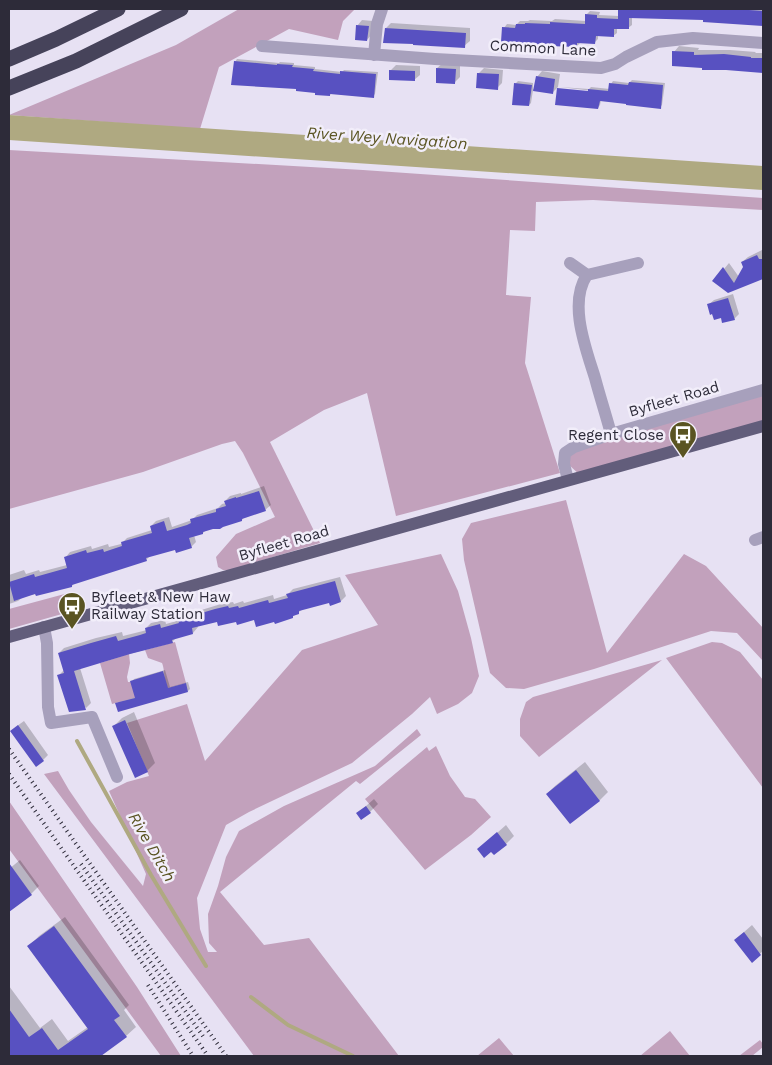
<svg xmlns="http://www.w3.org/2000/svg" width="772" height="1065" font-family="'Work Sans',sans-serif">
<rect width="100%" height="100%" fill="#e7e1f3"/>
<path fill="#c2a1bc" d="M239,9H355L343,21L338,40L289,29L219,67L200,129L9,115L176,45Z
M9,150L363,170L763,198V210L593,200L536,202L535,231L510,230L506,295L531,297L525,363L560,473L396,516L367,393L324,410L270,442L320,543L230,570H223L218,567L216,557L236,534L275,517L243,453L235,441L222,444L143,472L9,509Z
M763,390V426L582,477L567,463L574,447Z
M566,500L607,653L684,554L706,566L763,628V661L737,633L711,631L594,669L524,689L506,688L490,673L464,560L462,539L471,523Z
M441,554L458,591L471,638L479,676L472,693L458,704L437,714L430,697L412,714L352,763L249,812L226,825L197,898L200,929L208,952H217L209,943L208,914L218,886L226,857L239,831L284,806L375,766L417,729L421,735L360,784L356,781L220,892L264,945L309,938L399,1056H254L44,774L58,771L69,790L91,822L143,886L146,874L109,791L127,782L149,776L127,723L187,704L205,761L302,650L378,625L345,575Z
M72,592L74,600L70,608L62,614L9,629V609Z
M175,642L186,683L112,704L100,663L129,654L130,663L127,677L128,682L165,680C164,675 164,667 162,663L148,658L145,650Z
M712,642L722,643L740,652L763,680V788L666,658Z
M662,660L539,757L520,736V719L526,702L533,697Z
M436,746L450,776L465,797L475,799L491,817L471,835L425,870L365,799L427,747L429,751Z
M9,801L137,987L181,1056H161L9,849Z
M670,1031L690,1056H640Z
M499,1038L514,1056H477Z
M760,1040L763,1044V1047L752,1056H739Z"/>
<path fill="#afa981" d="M9,115L763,166V190L9,140Z"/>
<path fill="#0003" d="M620,9H763V25L704,21V19L632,17V25L628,28H617V33L613,36L598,35V39L595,42L580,43L577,46L523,43L519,47L509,41L504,28L507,24L516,25L520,21H528L530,20L552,21L555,19L586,21V15L590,11L600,12L599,15L619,16Z
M362,20L373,21L372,34L367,40L357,26Z
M391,23L470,28V41L464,46L386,28Z
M679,46L699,48L698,50H730L756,52L755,53H763V72H757L674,52Z
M237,59L279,63L280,62L294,63V65L315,67V69L342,72L344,70L378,72L375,94L373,96L332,93L330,95L316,92L235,62Z
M443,63L460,64V77L455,82L437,68Z
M396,65L420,66V75L414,80L390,71Z
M484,68L503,70L502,83L497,88L478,74Z
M542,71L560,74L558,87L552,93L533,90L531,103L529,105L515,84L518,81L533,83V89L535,90L537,77Z
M632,80L665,83L662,105L660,107L601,100L600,105L598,108L594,91L560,87L589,89L591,87L610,89L611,84L613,81L629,83Z
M762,250L763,278L729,291L714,281L729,263L739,277L744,267L742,262L748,257Z
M733,294L739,314L734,319L722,316L708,305L714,300Z
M264,486L271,505L265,510L244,517L242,520L206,530L203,533L194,535L196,542L191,547L176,548L151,555L146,560L75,582L72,586L26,596L23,597L18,601L9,604V575L24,570L26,574L39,570L40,572L67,565L65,558L70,552L91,546L92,549L108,544L109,547L121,544L127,538L152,530L151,526L156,521L169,517L172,527L192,520L197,515L218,508L222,504L226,503L225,501L230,496L241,493V494Z
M340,577L346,596L341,601H330L303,609L292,617L218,620L198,626V627L193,633L176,638L172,642L80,668L91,703L86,708L59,675L64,670L59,653L64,648L96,638L122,632L123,636L147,630L146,628L151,623L165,620L166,624L180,620L185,615L221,604L233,602L234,604L243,601L244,603L273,595L274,599L287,595L293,589Z
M165,670L170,687L188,682L190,689L188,691L117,704L119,702L136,697L132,682L134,679Z
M134,712L155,763L147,771L114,726L122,718Z
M24,721L48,755L43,760L17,726Z
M585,762L608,792L600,800L570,823L547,794L555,786Z
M374,799L378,804L370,812L358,813Z
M506,825L514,836L506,844L492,851L479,849Z
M20,860L39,886L31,894L10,910L9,908V869Z
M65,917L129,1005L124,1010L136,1027L126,1036L99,1056H10L9,1054V986L40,1028L52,1019L68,1041L88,1027L29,946L39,936Z
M752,925L763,939V951L752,961L735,940Z"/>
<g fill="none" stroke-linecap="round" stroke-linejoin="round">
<path stroke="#afa981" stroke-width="4" d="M77,741L151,875L206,966
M251,997L288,1025L353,1056"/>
</g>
<path fill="#5851c1" d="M618,9H735L763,11V26L703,22V20L629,18V29H614V37L596,36L595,44L577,43V47L520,45L519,48H508V42H501L502,27L515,28L516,24H525V23L550,24V22L585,24V14L597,15V18L618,19Z
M356,25L369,26L367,41L355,40Z
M385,28L466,33L465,48L413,45V44L383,43Z
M672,51L694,52V55L724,54L751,57V58H763V73L726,70H702V68L672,66Z
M234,61L277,65V64L293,65L292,67L314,69L313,71L340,74V71L376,74L374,98L330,94V96L315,95V93L296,91V89L231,85Z
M436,68L456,69L455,84L436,83Z
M389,70L415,71V81L389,80Z
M477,73L499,74L498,90L476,88Z
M536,76L555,79L553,94L533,91Z
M629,82L663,85L661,109L626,105V104L600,101L598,109L555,105L557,88L588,91V89L608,91L609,83L628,85Z
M514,83L532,85L529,106L512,105Z
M757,255L759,259H763V279L728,293L712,281L723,267L734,283L743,267L741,262Z
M728,298L735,320L722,323L721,318L714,320L712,314L710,315L707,304Z
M259,491L266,511L242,519V521L223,527L220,529H213L203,532V534L189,538L192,548L176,553L175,550L146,558L147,561L72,585V587L36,596L35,594L14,601L9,582L34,574L35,577L67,568L64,557L86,550L87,553L103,549L104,552L122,546L121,542L152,533L150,526L164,521L167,531L187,525L191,523L190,519L216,512V509L226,506L224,501L236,497V498Z
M335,581L341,602L330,606L329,603L299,611V614L293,616V618L275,624L274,622L256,627L254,620L237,625L236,622L218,626L217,622L192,628L193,634L172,640L173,643L130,654L74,671L86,710L69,712L57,675L64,673L58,653L91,643L116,636L118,641L140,635L146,633L145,628L160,624L161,628L179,623L178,620L215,609L228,606L229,608L238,606L239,608L268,600L269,603L288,598L286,594Z
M163,671L168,688L186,683L188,692L118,712L115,703L135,698L130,681Z
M125,720L148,772L135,778L112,726Z
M18,725L44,761L36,767L10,731Z
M576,770L600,801L570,824L546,794Z
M366,806L371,813L361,820L356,813Z
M497,832L507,845L494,855L491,852L484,858L477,849Z
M9,863L32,895L9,912Z
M54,926L120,1016L114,1020L127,1037L101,1056H9V1009L29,1037L42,1028L58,1050L88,1029L27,946Z
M744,932L761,955L752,963L734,940Z"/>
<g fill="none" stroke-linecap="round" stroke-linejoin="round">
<path stroke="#a7a0bc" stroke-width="12" d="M262,46L435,59L601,68L615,64L626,57L657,42L693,38L763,43
M374,55L377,24L382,9
M570,263L587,275L638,263
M587,275C568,303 586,349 595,378C600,397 606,415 611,434
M568,480L564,464L565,453L574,447L611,434L763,390
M755,540L763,537
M44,627L47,643L48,707L51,723L92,717L117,777"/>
<path stroke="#625d7b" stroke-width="12" d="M9,637L763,426"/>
<path stroke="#46435a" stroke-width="15" d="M9,59L56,39L118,9
M9,88L76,61L181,9"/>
<path stroke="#2d2b39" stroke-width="4" stroke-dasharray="1 4" stroke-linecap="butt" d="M9,749L226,1056
M9,774L208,1056
M81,864L205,1039
M148,985L193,1056"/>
</g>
<defs>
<symbol id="bus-pin" viewBox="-11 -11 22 30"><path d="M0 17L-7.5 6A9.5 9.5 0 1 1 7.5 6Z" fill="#5a5422" stroke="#f2eefa"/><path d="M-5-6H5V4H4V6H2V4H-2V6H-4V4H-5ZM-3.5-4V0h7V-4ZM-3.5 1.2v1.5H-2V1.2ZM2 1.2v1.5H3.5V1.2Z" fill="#fff"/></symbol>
</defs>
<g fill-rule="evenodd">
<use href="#bus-pin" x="667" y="419" width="32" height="43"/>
<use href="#bus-pin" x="56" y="590" width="32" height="43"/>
</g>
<g text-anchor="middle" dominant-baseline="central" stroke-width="5" stroke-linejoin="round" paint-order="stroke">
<g font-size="15" fill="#2d2b39" stroke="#f2eefa">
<text transform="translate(543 48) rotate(3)">Common Lane</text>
<text transform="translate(674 399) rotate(-16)">Byfleet Road</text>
<text transform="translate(284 543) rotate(-16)">Byfleet Road</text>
</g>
<g font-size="15" fill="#2d2b39" stroke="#f2eefa" text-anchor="end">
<text x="664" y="435">Regent Close</text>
<text x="91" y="597" text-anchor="start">Byfleet &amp; New Haw<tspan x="91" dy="17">Railway Station</tspan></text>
</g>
<g font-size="16" font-style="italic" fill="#5a5422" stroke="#f2eefa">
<text transform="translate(387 138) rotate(4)">River Wey Navigation</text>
<text transform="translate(152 847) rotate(60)">Rive Ditch</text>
</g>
</g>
<rect width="772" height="1065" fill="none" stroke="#2d2b39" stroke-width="20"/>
</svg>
